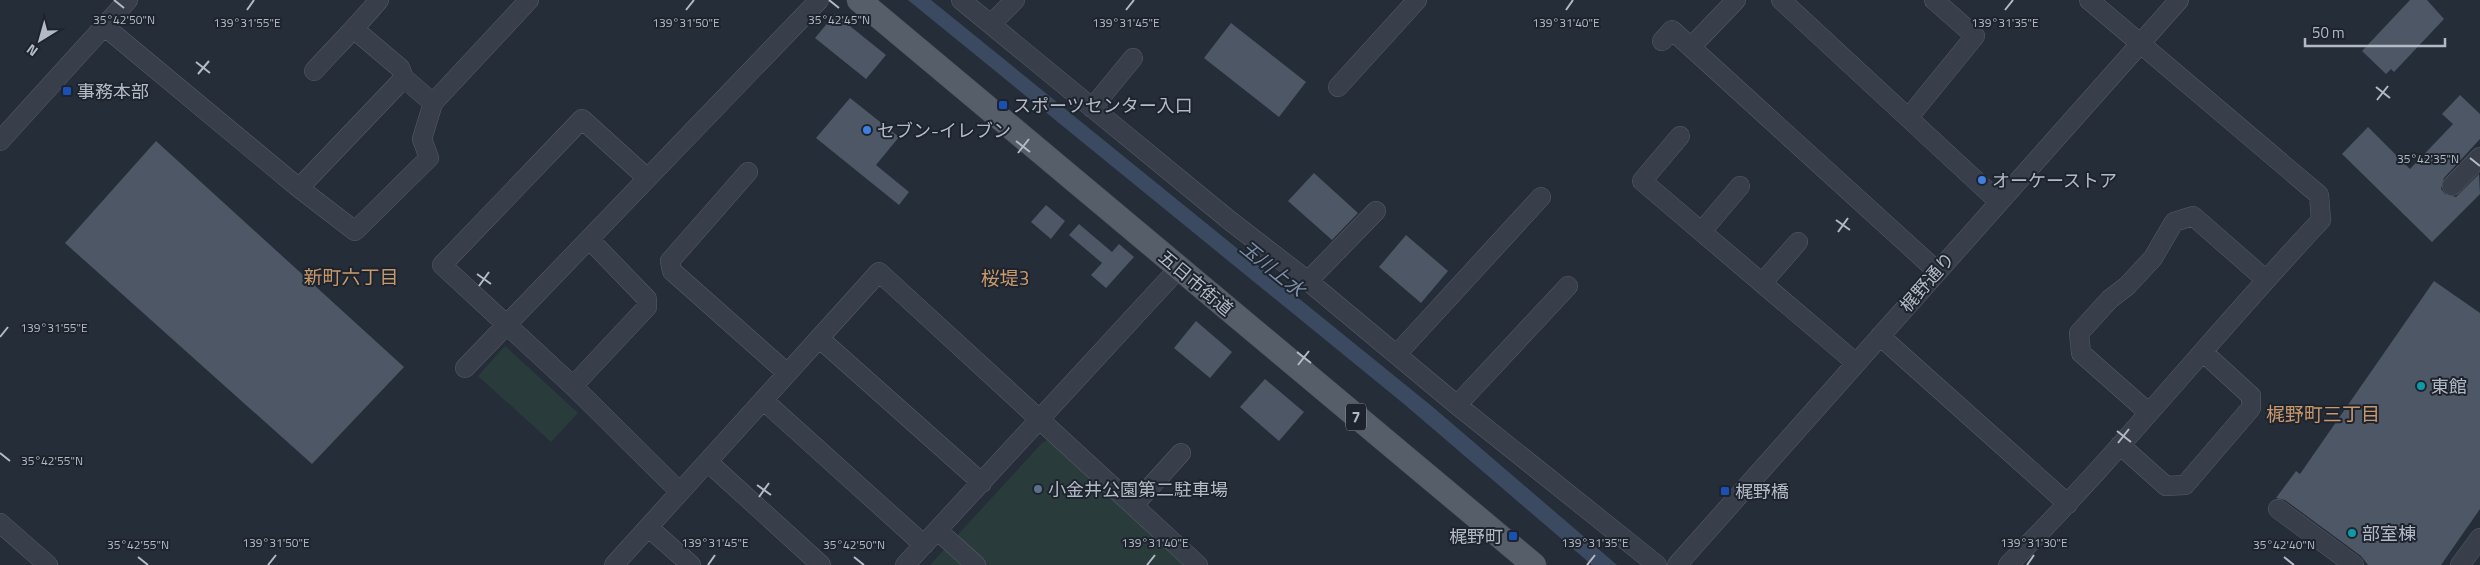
<svg xmlns="http://www.w3.org/2000/svg" width="2480" height="565" font-family="'Titillium Web','Noto Sans JP',sans-serif">
<rect width="100%" height="100%" fill="#252d39"/>
<path fill="#2a3b3c" d="M505,346L578,413L551,442L478,376Z
M1052,437L1187,565H930L1042,443Z"/>
<path fill="#3c4a61" d="M908,0H931L1434,408L1617,565H1592L1404,404Z"/>
<path fill="#4e5765" d="M2410,0H2427L2444,19L2394,72L2391,69L2386,74L2362,51Z
M835,14L886,55L866,79L815,38Z
M1231,23L1306,82L1279,117L1204,58Z
M2460,95L2480,114V139L2444,178L2441,189L2445,194L2456,197L2479,174L2480,194L2432,242L2342,154L2368,127L2410,169L2453,124L2442,114Z
M850,98L899,137L876,165L909,192L899,205L816,138Z
M156,141L404,367L312,464L65,243Z
M1314,173L1358,213L1332,240L1288,201Z
M1046,205L1065,221L1051,239L1031,222Z
M1079,224L1112,252L1119,244L1134,257L1106,288L1091,275L1102,263L1069,235Z
M1406,235L1448,271L1421,303L1379,267Z
M2434,281L2480,313V509L2441,565H2368L2361,556L2285,500L2276,498L2296,471L2300,474Z
M1196,321L1232,352L1210,378L1174,348Z
M1265,379L1304,412L1279,441L1240,407Z"/>
<g fill="none" stroke-linecap="round" stroke-linejoin="round">
<defs>
<path id="minor" d="M961,0L1229,220L1308,281L1457,405L1657,565
M1781,0L1998,201
M991,24L1015,0
M104,26L299,188L355,231L429,158L422,139L433,103L529,0
M355,30L400,68L404,78L433,103
M1662,41L1672,30L1937,271
M1691,47L1736,0
M314,71C336,47 358,25 379,0
M1338,87L1417,0
M1092,108L1133,58
M1909,117L1975,36L1934,0
M1680,136L1642,181L1856,363
M0,141L128,0
M748,172L670,261L672,271L787,373
M646,177L582,119L442,265L573,386L680,492
M2452,186L2480,157
M299,188L404,78
M1702,231L1740,186
M1308,281L1376,211
M1763,282L1798,242
M1880,336L2068,504
M819,338L982,483
M1397,354L1541,197
M465,368L819,0
M573,386L647,307V299L589,239
M763,400L924,545
M1457,405L1568,286
M2149,413L2081,353L2079,333L2110,299L2127,286L2153,258L2174,222L2193,216L2265,279
M2120,445L2166,486L2185,485L2251,408V396L2204,353
M708,462L821,565
M1134,505L1181,453
M2278,509L2354,565
M0,523L48,565
M648,527L691,565
M938,531L976,565
M614,565L879,272L1198,565
M905,565L1179,268
M1677,565L2179,0
M2008,565C2118,455 2215,333 2321,220L2319,195L2089,0
M2460,565L2480,538"/>
<path id="major" d="M859,0L1534,565"/>
</defs>
<use href="#minor" stroke="#565d68" stroke-width="20"/>
<use href="#major" stroke="#414853" stroke-width="25"/>
<use href="#minor" stroke="#383f4a" stroke-width="19"/>
<use href="#major" stroke="#565e6a" stroke-width="24"/>
</g>
<path fill="none" stroke="#b4bac5" stroke-width="2" d="M114,0L124,8M829,0L839,8M247,10L254,0M686,10L694,0M1126,10L1134,0M1566,10L1573,0M2005,10L2013,0M196,62L210,73M198,74L209,61M2376,87L2390,98M2377,100L2388,86M1016,141L1030,152M1018,153L1029,139M2470,158L2480,166M1836,220L1850,230M1838,232L1848,218M477,274L491,284M479,286L489,272M0,337L8,327M1297,352L1311,363M1298,365L1309,351M2117,431L2131,442M2118,443L2129,429M0,453L10,461M757,485L771,495M759,497L769,483M138,557L148,565M854,557L864,565M2284,557L2294,565M268,565L276,555M708,565L715,555M1147,565L1155,555M1587,565L1595,555M2027,565L2034,555"/>
<g fill="#1a4fb4" stroke="#1d242e" stroke-width="2">
<rect x="62" y="86" width="10" height="10" rx="2.5"/>
<rect x="998" y="100" width="10" height="10" rx="2.5"/>
<rect x="1720" y="486" width="10" height="10" rx="2.5"/>
<rect x="1508" y="531" width="10" height="10" rx="2.5"/>
</g>
<g fill="#3f7fe0" stroke="#1d242e" stroke-width="2">
<circle cx="867" cy="130" r="5"/>
<circle cx="1982" cy="180" r="5"/>
</g>
<g fill="#0f9aa8" stroke="#1d242e" stroke-width="2">
<circle cx="2421" cy="386" r="5"/>
<circle cx="2352" cy="533" r="5"/>
</g>
<circle fill="#5c6f8a" stroke="#1d242e" stroke-width="2" cx="1038" cy="489" r="5"/>
<g text-anchor="middle" dominant-baseline="central" stroke-width="4" stroke-linejoin="round" paint-order="stroke">
<rect fill="#1d242e" stroke="#878d98" stroke-width="1" x="1346" y="403.5" width="20" height="27" rx="4"/>
<g font-size="16" font-weight="bold" fill="#b4bac5">
<text x="1356" y="417">7</text>
</g>
<g font-size="18" fill="#b4bac5" stroke="#1d242e" text-anchor="start">
<text x="77" y="91">事務本部</text>
<text x="1013" y="105">スポーツセンター入口</text>
<text x="877" y="130">セブン-イレブン</text>
<text x="1992" y="180">オーケーストア</text>
<text x="2431" y="386">東館</text>
<text x="1048" y="489">小金井公園第二駐車場</text>
<text x="1735" y="491">梶野橋</text>
<text x="2362" y="533">部室棟</text>
<text x="1503" y="536" text-anchor="end">梶野町</text>
</g>
<g font-size="18" fill="#b4bac5" stroke="#1d242e">
<text transform="translate(1927 282) rotate(-49)">梶野通り</text>
<text transform="translate(1196 283) rotate(40)">五日市街道</text>
</g>
<g font-size="19" font-style="italic" fill="#7e8faa" stroke="#1d242e">
<text transform="translate(1273 268) rotate(39)">玉川上水</text>
</g>
<g font-size="19" fill="#c9986b" stroke="#1d242e">
<text x="351" y="276">新町六丁目</text>
<text x="1005" y="277">桜堤3</text>
<text x="2323" y="413">梶野町三丁目</text>
</g>
</g>
<g font-size="12" text-anchor="middle" fill="#b4bac5" stroke="#1d242e" stroke-width="4" stroke-linejoin="round" paint-order="stroke">
<text x="124" y="24">35°42'50"N</text>
<text x="839" y="24">35°42'45"N</text>
<text x="247" y="27">139°31'55"E</text>
<text x="686" y="27">139°31'50"E</text>
<text x="1126" y="27">139°31'45"E</text>
<text x="1566" y="27">139°31'40"E</text>
<text x="2005" y="27">139°31'35"E</text>
<text x="2428" y="163">35°42'35"N</text>
<text x="54" y="332">139°31'55"E</text>
<text x="52" y="465">35°42'55"N</text>
<text x="276" y="547">139°31'50"E</text>
<text x="715" y="547">139°31'45"E</text>
<text x="1155" y="547">139°31'40"E</text>
<text x="1595" y="547">139°31'35"E</text>
<text x="2034" y="547">139°31'30"E</text>
<text x="138" y="549">35°42'55"N</text>
<text x="854" y="549">35°42'50"N</text>
<text x="2284" y="549">35°42'40"N</text>
</g>
<g transform="translate(40 40) rotate(217)" stroke="#1d242e" stroke-width="4" paint-order="stroke">
<path d="M0-4L9 19L0 12L-9 19Z" fill="#b4bac5"/>
<text y="-8" font-size="14" font-weight="bold" text-anchor="middle" fill="#b4bac5">N</text>
</g>
<path d="M2305 38v8h140v-8" fill="none" stroke="#b4bac5" stroke-width="2.5"/>
<text x="2312" y="38" font-size="15" fill="#b4bac5" stroke="#1d242e" stroke-width="4" paint-order="stroke">50 m</text>
</svg>
